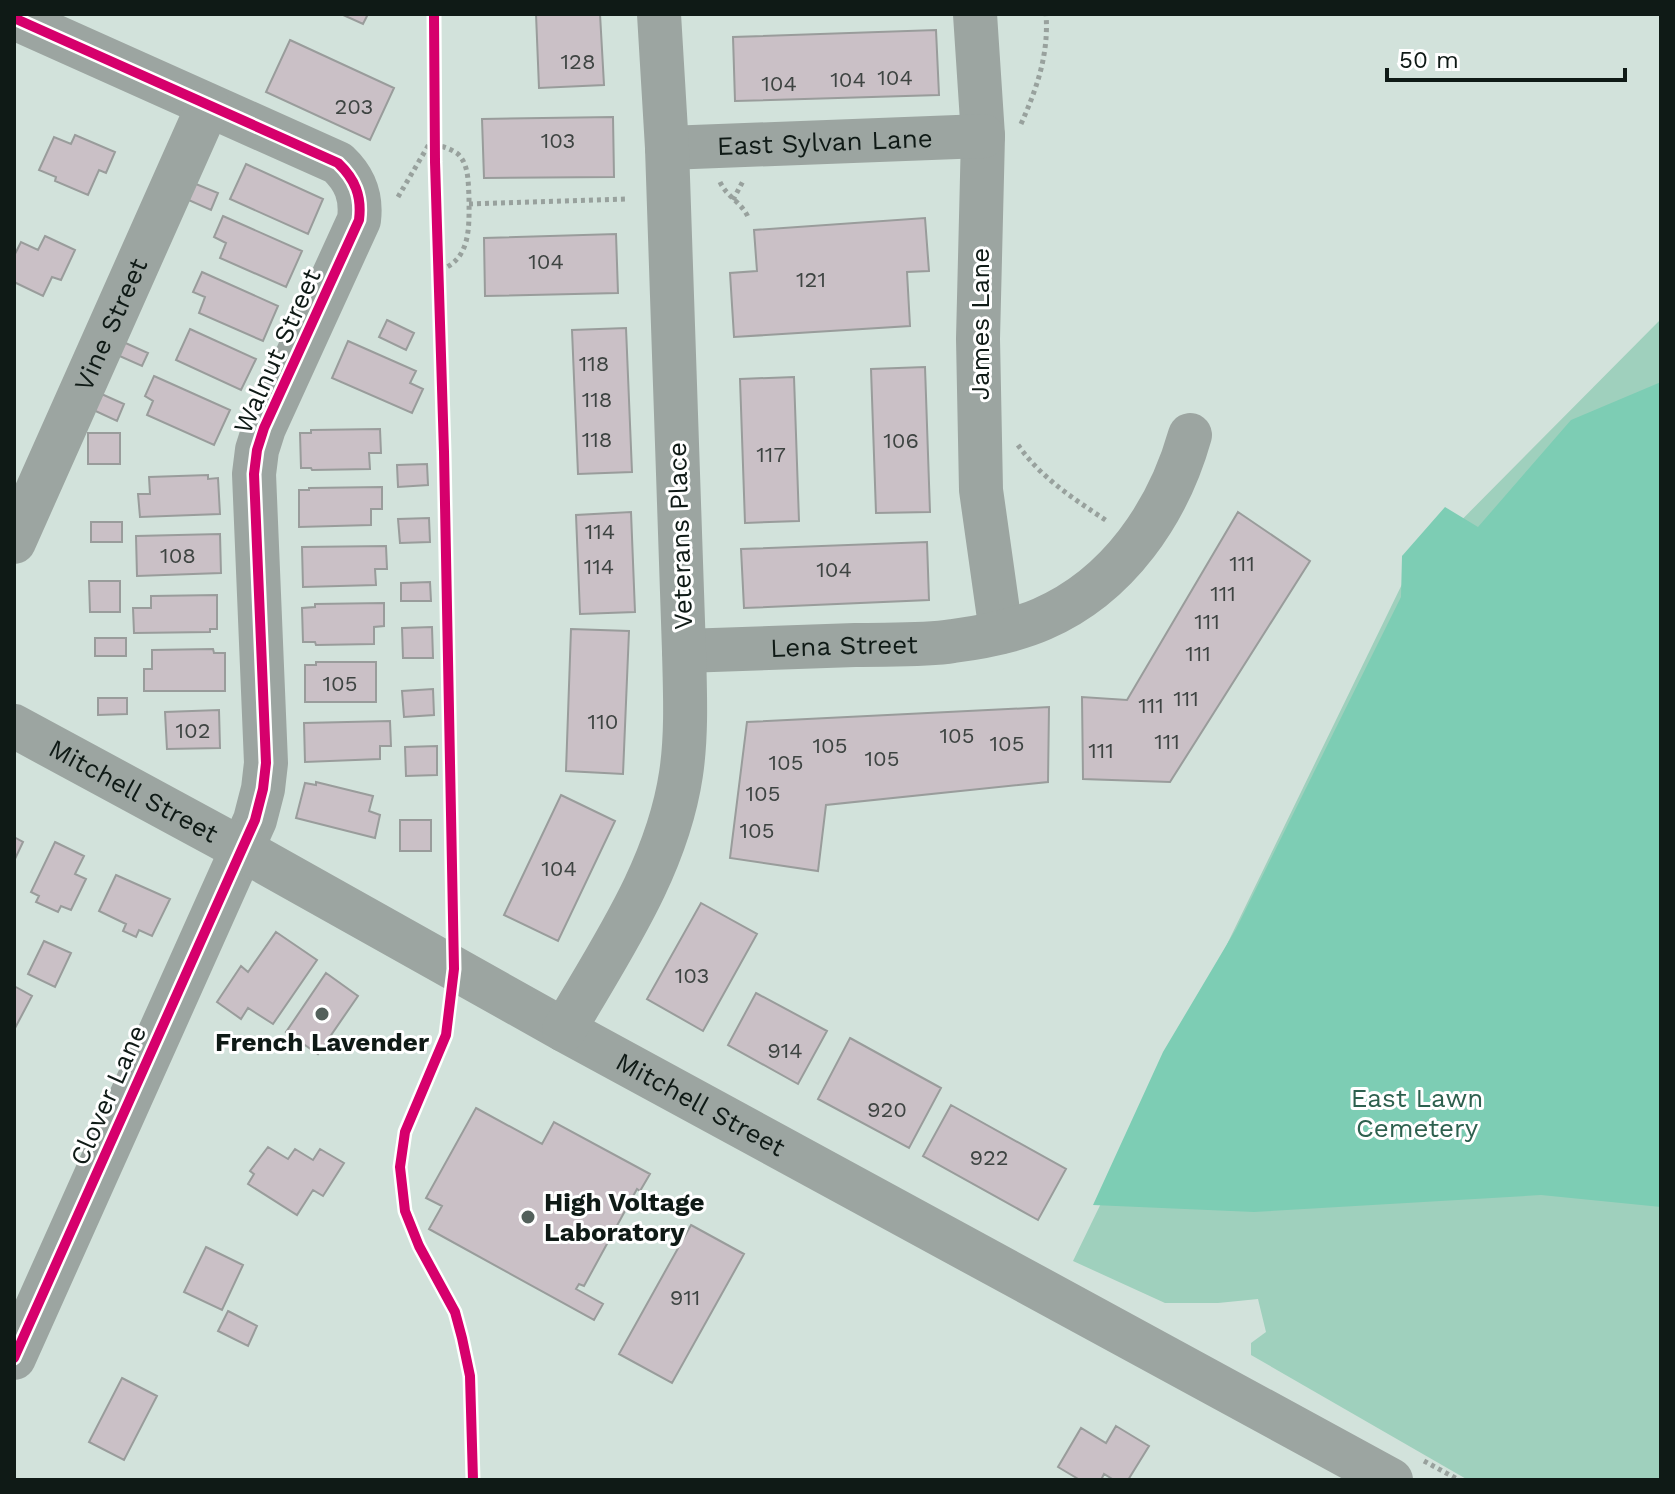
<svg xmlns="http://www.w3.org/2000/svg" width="1675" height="1494" font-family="'Work Sans',sans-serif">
<rect width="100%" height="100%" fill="#d2e2db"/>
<path fill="#9fd0bd" d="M1661,319V1480H1468L1251,1355V1343L1266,1332L1258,1299L1218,1303H1165L1073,1261L1406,576Z"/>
<path fill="#7dcdb4" d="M1661,382V1207L1541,1195L1254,1212L1093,1205L1163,1052L1236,929L1401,597L1402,556L1445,507L1478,527L1571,420Z"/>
<path fill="#cac0c6" stroke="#999c9b" stroke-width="2" d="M341,14H368L363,24Z
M536,14H600L604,85L539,88Z
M936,30L939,95L735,101L733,37Z
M290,40L394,88L370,140L266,92Z
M613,117L614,177L484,178L482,119Z
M75,135L115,152L106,173L99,170L88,195L55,181L56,177L39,170L54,137L71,144Z
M246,164L323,199L308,234L230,199Z
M191,182L218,193L211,210L184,198Z
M223,216L302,251L286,287L220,258L226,243L214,237Z
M925,218L929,271L907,272L910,326L734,337L730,273L757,271L754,230Z
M616,234L618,293L485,296L484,238Z
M45,236L75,250L61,280L52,277L43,296L14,282V256L21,242L38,250Z
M202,272L278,306L263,341L199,313L205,297L193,292Z
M387,320L414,333L406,350L379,337Z
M626,328L632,472L578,474L572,330Z
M190,329L256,359L241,390L176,360Z
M121,341L148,353L142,366L115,354Z
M348,341L416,371L410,383L423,389L412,413L332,378Z
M925,367L930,512L876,513L871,369Z
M154,376L230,410L214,445L147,415L153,401L145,396Z
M794,377L799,521L745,523L740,379Z
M97,392L124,404L117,421L89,408Z
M380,429L381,453H369L370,469L312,470L311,468H301L300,433H311V430Z
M88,433H120V464H88Z
M427,464L428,485L398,487L397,465Z
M208,475V479L218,478L220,514L140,517L138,494H150L149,477Z
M382,487V509H371V525L299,527V490H309V488Z
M631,512L635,612L580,614L576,515Z
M1238,512L1310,561L1170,782L1083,779L1082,697L1127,700Z
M429,518L430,542L400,543L398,519Z
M91,522H122V542H91Z
M220,534L221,573L137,576L136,536Z
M927,542L929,600L744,608L741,549Z
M386,546L387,569H375L376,585L303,587L302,547Z
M89,581H120V612H90Z
M430,582L431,601H401V583Z
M217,595V629H210V632L134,633L133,608H151V596Z
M384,603V626L374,627V644L316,645L315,642H303L302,608L315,607V604Z
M432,627L433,658H403L402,628Z
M571,629L629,631L623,774L566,771Z
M95,638H126V656H95Z
M213,649L214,653H225V691H144V669H152V650Z
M316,662H376V702H305V665H316Z
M433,689L434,715L404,717L402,691Z
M98,698H127V714L98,715Z
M1049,707L1048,782L826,805L818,871L730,858L747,722Z
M219,710L220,748L167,749L165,712Z
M390,721L391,746H380V759L305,762L304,723Z
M437,746V775L406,776L405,747Z
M316,782L373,796L369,811L380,815L375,838L296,818L305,783L316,785Z
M561,795L615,821L558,941L504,915Z
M400,820H431V851H400Z
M14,837L23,842L14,861Z
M55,842L84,856L75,874L86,879L71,910L61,906L58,912L36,902L39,896L31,892Z
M116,875L170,899L152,936L139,930L136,937L123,931L126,924L99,911Z
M701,903L757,934L703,1031L647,999Z
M276,932L317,960L273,1024L248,1008L241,1019L217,1002L241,966L248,972Z
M44,941L71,953L55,987L28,974Z
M326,973L358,996L318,1054L286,1032Z
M14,986L32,996L14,1030Z
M756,993L827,1031L798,1084L728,1045Z
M850,1038L941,1088L909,1148L818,1099Z
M951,1105L1066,1169L1038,1220L923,1156Z
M476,1108L542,1144L554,1122L650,1174L640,1191L637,1189L584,1286L579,1284L576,1289L603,1304L594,1320L429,1229L442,1206L426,1198Z
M268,1147L288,1159L295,1149L313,1160L320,1149L344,1163L323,1196L313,1190L297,1215L248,1184L254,1174L250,1171Z
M691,1225L744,1254L672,1383L619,1354Z
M206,1247L243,1265L222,1310L184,1292Z
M228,1311L257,1326L248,1346L218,1331Z
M122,1378L157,1396L124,1460L89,1442Z
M1116,1426L1149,1446L1128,1480H1114L1104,1474L1101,1480H1080L1058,1467L1081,1428L1106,1443Z"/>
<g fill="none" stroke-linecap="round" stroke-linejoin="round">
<path stroke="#98a19d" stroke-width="5" stroke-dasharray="4 4" stroke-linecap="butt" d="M1021,124C1037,88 1049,54 1046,14
M434,145C443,146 451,149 458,154C469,165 468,182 469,196C469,226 472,260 438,271
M720,182C727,197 742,203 748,217
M398,197L435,134
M733,200L743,181
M469,204L628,199
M1018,445C1041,478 1074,499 1107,521
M1424,1461L1459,1480"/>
<g stroke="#9ca5a1" stroke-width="44">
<path d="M975,14L983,136L978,339L981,490L1001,632"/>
<path d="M14,18L338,163C355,179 362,196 359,220L264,428L257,450L254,474L266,763L263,789L255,820L14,1358"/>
<path id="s1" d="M667,148L983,136"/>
<path id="s2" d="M14,542L208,106"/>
<path id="s3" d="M684,651C741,649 798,647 855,645C888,644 922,646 953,641C983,637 1015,631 1042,619C1118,586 1168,513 1190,435"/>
<path id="s4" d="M14,726L243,850L564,1030L1391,1480"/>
<path d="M564,1030C611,949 667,868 681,774C687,734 685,691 684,651L667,148L659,14"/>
</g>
<defs>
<path id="cycleway" d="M434,14L435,162L444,452L454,969L446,1035L405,1132L400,1167L405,1211L419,1246L455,1312L462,1338L470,1376L473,1480
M14,18L338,163C355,179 362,196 359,220L264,428L257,450L254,474L266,763L263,789L255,820L14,1358"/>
</defs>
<use href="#cycleway" stroke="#fff" stroke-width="15"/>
<use href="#cycleway" stroke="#d6006c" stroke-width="10"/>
</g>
<g fill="#53605b" stroke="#fff" stroke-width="3">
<circle cx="322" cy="1014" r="8"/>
<circle cx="528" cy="1217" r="8"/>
</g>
<g text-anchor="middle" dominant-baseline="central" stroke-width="6" stroke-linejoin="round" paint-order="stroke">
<g font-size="22" fill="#3e4442">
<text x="578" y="61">128</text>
<text x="895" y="77">104</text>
<text x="848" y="79">104</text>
<text x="779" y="83">104</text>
<text x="354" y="106">203</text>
<text x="558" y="140">103</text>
<text x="546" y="261">104</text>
<text x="811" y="279">121</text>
<text x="594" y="363">118</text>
<text x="597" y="399">118</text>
<text x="597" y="439">118</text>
<text x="901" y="440">106</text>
<text x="771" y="454">117</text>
<text x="600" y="531">114</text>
<text x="178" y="555">108</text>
<text x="1242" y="563">111</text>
<text x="599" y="566">114</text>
<text x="834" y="569">104</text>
<text x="1223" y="593">111</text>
<text x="1207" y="621">111</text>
<text x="1198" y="653">111</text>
<text x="340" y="683">105</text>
<text x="1186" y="698">111</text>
<text x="1151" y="705">111</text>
<text x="603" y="721">110</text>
<text x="193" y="730">102</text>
<text x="957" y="735">105</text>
<text x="1167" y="741">111</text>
<text x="1007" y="743">105</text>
<text x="830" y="745">105</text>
<text x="1101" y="750">111</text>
<text x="882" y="758">105</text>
<text x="786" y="762">105</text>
<text x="763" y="793">105</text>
<text x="757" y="830">105</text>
<text x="559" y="868">104</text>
<text x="692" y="975">103</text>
<text x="785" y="1050">914</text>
<text x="887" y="1109">920</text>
<text x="989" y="1157">922</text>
<text x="685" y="1297">911</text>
</g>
<g font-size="26" fill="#0f1a16" stroke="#fff">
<text stroke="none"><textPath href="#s1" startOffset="158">East Sylvan Lane</textPath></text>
<text stroke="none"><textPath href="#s2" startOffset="238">Vine Street</textPath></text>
<text transform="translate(980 324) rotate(-90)">James Lane</text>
<text transform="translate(277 351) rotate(-66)">Walnut Street</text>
<text transform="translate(680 536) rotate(-92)">Veterans Place</text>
<text stroke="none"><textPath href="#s3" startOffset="160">Lena Street</textPath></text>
<text stroke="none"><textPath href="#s4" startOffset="136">Mitchell Street</textPath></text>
<text transform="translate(108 1095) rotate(-66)">Clover Lane</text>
<text stroke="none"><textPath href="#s4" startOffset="784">Mitchell Street</textPath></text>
</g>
<g font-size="26" font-weight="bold" fill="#0f1a16" stroke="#fff">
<text x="322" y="1042">French Lavender</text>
<text x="544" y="1202" text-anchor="start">High Voltage<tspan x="544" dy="30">Laboratory</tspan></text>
</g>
<g font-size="26" fill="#2d604e" stroke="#fff">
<text x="1417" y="1098">East Lawn<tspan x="1417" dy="30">Cemetery</tspan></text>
</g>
</g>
<rect width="1675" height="1494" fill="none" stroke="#0f1a16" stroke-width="32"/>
<path d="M1387 68v12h238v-12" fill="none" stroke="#0f1a16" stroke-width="4"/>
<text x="1399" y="68" font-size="24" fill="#0f1a16" stroke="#ffffff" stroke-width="6" paint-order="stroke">50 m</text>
</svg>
